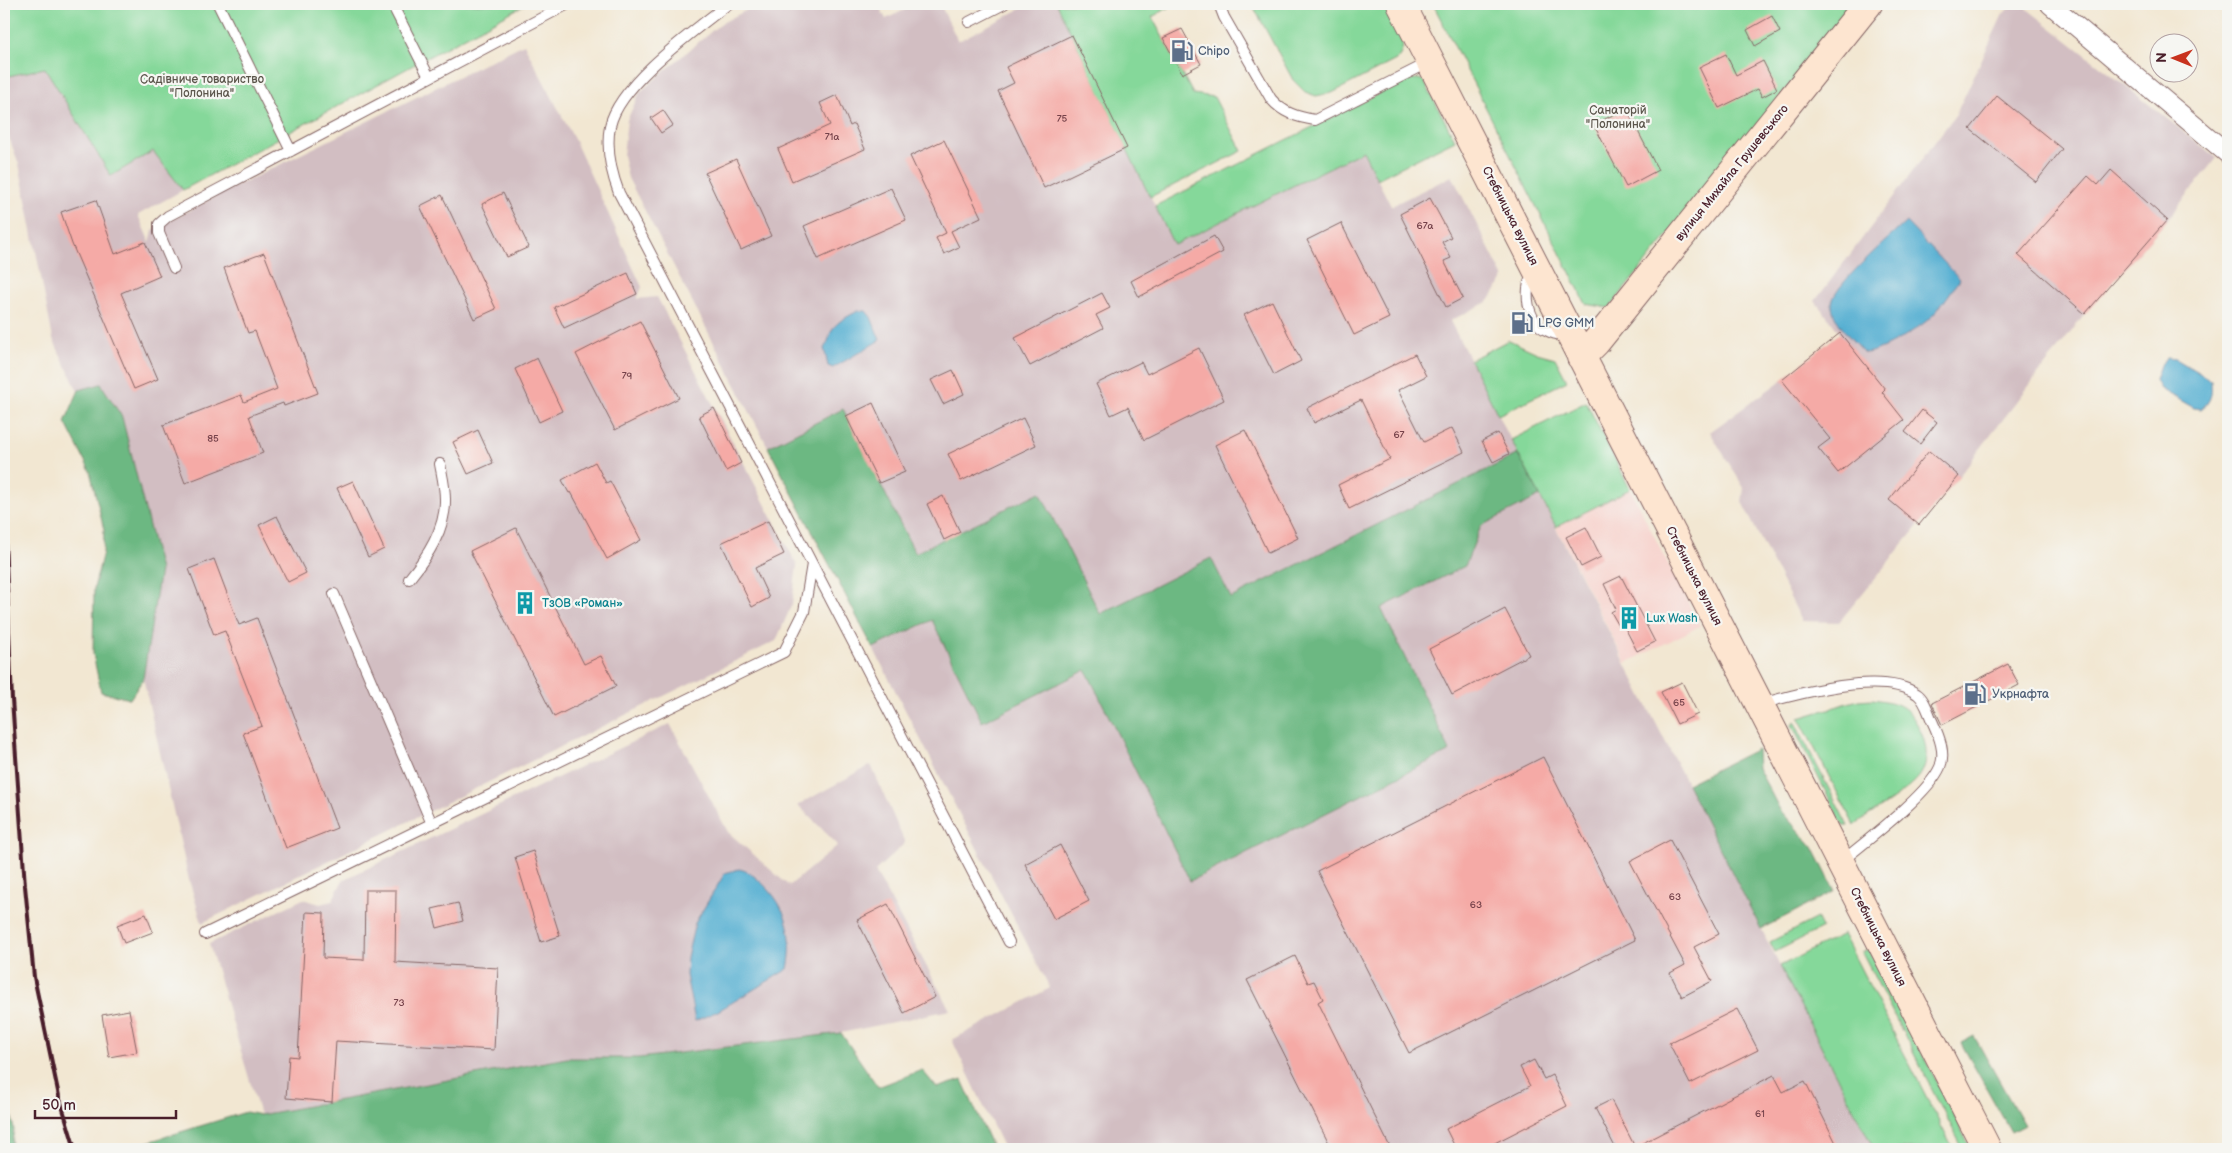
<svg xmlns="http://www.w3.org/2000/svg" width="2232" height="1153" font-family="'Balsamiq Sans',sans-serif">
<rect width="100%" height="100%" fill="#f6f6f2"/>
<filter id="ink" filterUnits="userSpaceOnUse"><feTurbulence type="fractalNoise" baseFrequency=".02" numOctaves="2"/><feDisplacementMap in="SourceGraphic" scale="10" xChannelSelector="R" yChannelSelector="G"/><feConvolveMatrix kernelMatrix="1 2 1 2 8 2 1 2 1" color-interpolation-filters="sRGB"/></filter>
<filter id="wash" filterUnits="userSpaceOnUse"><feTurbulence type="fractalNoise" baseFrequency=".0096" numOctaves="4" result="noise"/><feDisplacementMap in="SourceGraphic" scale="20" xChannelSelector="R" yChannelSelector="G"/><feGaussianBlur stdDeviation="1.12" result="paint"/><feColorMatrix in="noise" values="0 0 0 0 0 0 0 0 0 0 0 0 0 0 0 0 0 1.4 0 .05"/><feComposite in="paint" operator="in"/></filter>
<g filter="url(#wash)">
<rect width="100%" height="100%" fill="#f2e7d2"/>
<path fill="#f7d0ca" d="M1630,489L1700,626L1626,663L1556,527Z"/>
<path fill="#d2bec2" d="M758,4H878L886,19L916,4H940L958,41L1030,4H1057L1174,245L1363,151L1391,206L1452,176L1504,278L1489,301L1450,321L1874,1149H1004L952,1040L1050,988L873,648L932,620L982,722L944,540L914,554L843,409L768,447L628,178L623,155L627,120L640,92L720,24Z
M2013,4H2021L2217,158L2167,220L2085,314L1959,476L1839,622L1802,621L1742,502L1744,488L1710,432L1782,380L1840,333L1815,301L1956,114L2003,14Z
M524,44L574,139L642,287L637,299L657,297L797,565L792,604L776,641L202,923L189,880L110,533L86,408L53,339L19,164L4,125V77L45,68L111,175L153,151L183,190L138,215L150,243L153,230L218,195Z
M670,724L728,832L789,886L838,845L798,805L871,765L905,843L875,871L950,1010L841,1033L639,1058H567L260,1115L209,944L303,899L320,904L332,901L343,880Z"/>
<path fill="#85d89a" stroke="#687c62" d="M4,4H526L183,190L153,151L111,176L45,68L4,77Z
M1057,4H1166L1168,8L1152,17L1193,94L1214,97L1242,151L1150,197Z
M1252,4H1385C1393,20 1413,45 1396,60L1332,93L1316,96L1305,92L1293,80Z
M1433,4H1855L1609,308L1586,304Z
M1408,79H1419L1424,81L1455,140L1377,179L1363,151L1174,245L1155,206Z
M1509,340L1537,353L1555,358L1567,381L1498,415L1470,360Z
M1586,402L1630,489L1556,527L1511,440Z
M1872,699C1895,702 1907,704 1918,726C1926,741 1930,758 1921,774C1912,789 1870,814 1854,825L1799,718L1858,700Z
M1794,721L1848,826H1843L1792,725Z
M1817,918L1822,928L1775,952L1770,942Z
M1843,934L1953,1149H1874L1780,966Z
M1869,949L1971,1149H1963L1862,953Z"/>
<path fill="#6cb882" stroke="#5b6c56" d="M101,384L122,417L160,570L143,679L130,699L101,692L93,654L94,588L103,552L104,530L90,471L65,422L79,390Z
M843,409L915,553L1040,492L1100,614L1211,558L1231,598L1518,454L1540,496L1481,526L1465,566L1381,608L1450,751L1190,881L1086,670L982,722L932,620L873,648L768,447Z
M1757,749L1758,768L1780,810L1813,847L1835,891L1761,929L1687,784Z
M841,1033L878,1087L922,1070L937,1088L962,1080L993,1149H125L246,1112L260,1115L567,1058H639Z
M1974,1036L2024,1125L2011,1132L1961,1043Z
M4,1068L14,1130L11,1149H4Z"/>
<path fill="#53aed1" stroke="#4e667e" d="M1906,222L1960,279C1951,291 1944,303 1934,314C1924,326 1880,353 1864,353C1853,340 1833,322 1832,305C1830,287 1892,236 1906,222Z
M858,311H866L871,317L880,340L833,368L828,366L824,348C829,342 829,336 832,330C837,321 849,316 858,311Z
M2167,358L2176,359L2211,380C2212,393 2212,401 2201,409L2194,408L2159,388L2155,380L2160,365Z
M739,869C749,871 754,876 762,883C787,906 795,936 788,969L718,1011L695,1021L686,975L687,957L695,923L725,873Z"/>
<g id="blocks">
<path fill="#f5aaa6" d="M1772,16L1780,32L1755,46L1747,30Z
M1182,29L1201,64L1182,74L1163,38Z
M1072,35L1127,148L1044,188L998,91L1014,83L1006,67Z
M1726,54L1736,75L1763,61L1777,89L1762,97L1758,89L1719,108L1699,67Z
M837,95L850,126L854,124L865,149L792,181L778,149L830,125L820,103Z
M1997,96L2062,149L2036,182L1970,129Z
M1626,108L1658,170L1626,187L1594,125Z
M663,110L673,125L661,133L651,118Z
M944,140L981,217L951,231L959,247L944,254L936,238L946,233L910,156Z
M736,159L771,236L741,250L705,173Z
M2111,170L2167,220L2085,314L2018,255L2088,176L2098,185Z
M891,188L906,220L818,259L804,226Z
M503,193L529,247L507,257L482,204Z
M442,195L496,309L474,319L420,206Z
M1430,198L1451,237L1442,242L1451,258L1444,261L1463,298L1446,307L1400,214Z
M96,200L115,254L145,242L160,276L121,293L158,379L134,389L72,244L61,212Z
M1341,223L1389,318L1354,335L1307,240Z
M1214,236L1223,252L1139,297L1131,281Z
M264,253L318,393L284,406L283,403L249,416L263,453L185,483L163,425L241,395L244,402L277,389L255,331L248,333L224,268Z
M628,273L637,294L564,328L554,307Z
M1102,293L1110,308L1096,315L1103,328L1030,366L1015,338Z
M1272,301L1301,361L1274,375L1244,315Z
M640,321L679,398L615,430L576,354Z
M1840,333L1885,389L1882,392L1904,420L1838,473L1818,448L1830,439L1782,380Z
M1199,348L1224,400L1144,440L1128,407L1111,415L1096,384L1141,362L1147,374Z
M1415,354L1426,376L1398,390L1424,442L1452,428L1464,452L1349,509L1338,485L1390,459L1361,400L1314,423L1307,408Z
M537,358L562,411L539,422L515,369Z
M953,370L964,394L943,404L931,380Z
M873,403L905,472L879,483L846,416Z
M714,408L741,463L726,471L699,416Z
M1922,410L1937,422L1920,444L1905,432Z
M1023,418L1036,445L961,481L948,454Z
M478,430L493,463L468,474L453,442Z
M1245,430L1298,538L1268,553L1215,445Z
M1498,433L1509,454L1493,462L1482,441Z
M1929,451L1959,476L1919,525L1889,500Z
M595,462L606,483L610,481L641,540L607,559L571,492L569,493L562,480Z
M353,481L384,549L368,557L337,488Z
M943,496L960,532L944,540L927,504Z
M277,516L306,573L288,582L259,525Z
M768,521L784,554L755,568L769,598L752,607L721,543Z
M1586,527L1601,557L1581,567L1566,537Z
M516,528L584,664L601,656L616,686L554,717L470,551Z
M214,559L239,625L257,618L337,828L286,848L243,733L262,726L225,631L214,635L189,569Z
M1621,576L1655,642L1637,651L1623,624L1619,626L1611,612L1616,609L1604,584Z
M1505,609L1529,655L1452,695L1429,649Z
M2008,664L2019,685L1942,725L1932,703Z
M1682,682L1698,714L1677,724L1661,692Z
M1543,757L1635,940L1409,1053L1317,871Z
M1670,840L1719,934L1694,947L1712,981L1682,997L1670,973L1685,965L1630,861Z
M1060,845L1089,901L1054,919L1025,864Z
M533,851L560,936L541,942L515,857Z
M365,890H396L395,962L498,968L494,1050L336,1041L332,1102L286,1098L289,1056L298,1057L306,912L324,913L323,958L364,960Z
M458,903L463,921L437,928L432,909Z
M888,904L935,997L904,1013L857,920Z
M146,914L153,932L124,943L117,925Z
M1295,956L1308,983L1314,981L1323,999L1318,1002L1391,1149H1332L1247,980Z
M1737,1009L1758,1050L1690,1084L1669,1043Z
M129,1010L137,1052L109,1057L102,1015Z
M1534,1060L1544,1079L1552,1075L1567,1106L1483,1149H1456L1446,1129L1530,1086L1520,1067Z
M1774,1075L1783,1092L1805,1081L1839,1149H1616L1595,1108L1611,1100L1635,1147Z"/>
</g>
</g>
<g filter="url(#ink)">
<use href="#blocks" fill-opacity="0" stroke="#856565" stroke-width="1"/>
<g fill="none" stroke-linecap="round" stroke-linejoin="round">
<defs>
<path id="lane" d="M218,4L291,151
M392,4L429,77
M728,4C695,30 619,84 610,126C606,148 611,172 619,193L1009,942
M1219,4L1224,17L1271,99C1283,113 1297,117 1315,120L1430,62
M969,22L1004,4
M174,268L159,233V224L168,216L568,4
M1533,272C1524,290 1525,321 1548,331C1553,334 1561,335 1567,336
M409,579C427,557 446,529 445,499C445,487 442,475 440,464
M334,594L432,824
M1761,704C1799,693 1883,670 1917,694C1925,699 1929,715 1933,723C1939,736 1946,753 1940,767C1928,795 1866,841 1841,862
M205,934L784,652L804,612L812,564"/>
<path id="street" d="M2050,4L2228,154"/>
<path id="secondary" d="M1401,4L1987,1149
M1581,357L1596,342L1868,4"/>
</defs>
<use href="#lane" stroke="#856565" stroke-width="12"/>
<use href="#street" stroke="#856565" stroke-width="21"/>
<use href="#secondary" stroke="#856565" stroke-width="30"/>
<use href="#lane" stroke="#fff" stroke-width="10"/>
<use href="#street" stroke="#fff" stroke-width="19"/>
<use href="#secondary" stroke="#fde5d0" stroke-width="28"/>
<path stroke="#4a1f2b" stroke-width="4" d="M4,518L12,699L25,886L34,977L59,1096L75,1149"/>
</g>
</g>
<defs>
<symbol id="fuel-bare" viewBox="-9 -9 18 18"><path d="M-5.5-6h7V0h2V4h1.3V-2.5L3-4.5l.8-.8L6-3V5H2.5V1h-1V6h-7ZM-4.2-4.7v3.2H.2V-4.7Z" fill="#5c6f8a" stroke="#f6f6f2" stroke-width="2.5" paint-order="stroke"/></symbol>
<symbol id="building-bare" viewBox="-9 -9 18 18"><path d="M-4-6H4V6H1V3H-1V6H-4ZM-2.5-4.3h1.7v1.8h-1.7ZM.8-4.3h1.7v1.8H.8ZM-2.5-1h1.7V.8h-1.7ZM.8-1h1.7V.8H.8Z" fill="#0f9aa8" stroke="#f6f6f2" stroke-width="2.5" paint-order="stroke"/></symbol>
</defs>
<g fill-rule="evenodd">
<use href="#fuel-bare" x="1166" y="35" width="32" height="32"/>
<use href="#fuel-bare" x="1506" y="307" width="32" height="32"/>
<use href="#building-bare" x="509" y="587" width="32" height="32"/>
<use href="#building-bare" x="1613" y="602" width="32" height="32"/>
<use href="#fuel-bare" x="1959" y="678" width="32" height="32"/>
</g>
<g text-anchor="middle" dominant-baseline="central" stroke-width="4.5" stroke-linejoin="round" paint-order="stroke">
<g font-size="10" fill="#75424a">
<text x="1062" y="119">75</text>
<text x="832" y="137">71а</text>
<text x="1425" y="226">67а</text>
<text x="627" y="376">79</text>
<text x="1399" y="435">67</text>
<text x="213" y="439">85</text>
<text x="1679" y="703">65</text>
<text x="1675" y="897">63</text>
<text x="1476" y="905">63</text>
<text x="399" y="1003">73</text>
<text x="1760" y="1114">61</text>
</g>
<g font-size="12" fill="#4e5e75" stroke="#f6f6f2" text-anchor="start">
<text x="1198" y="51">Chipo</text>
<text x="1538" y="323">LPG GMM</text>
<text x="1992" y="694">Укрнафта</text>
</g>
<g font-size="12" fill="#5c564c" stroke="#f6f6f2">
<text x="202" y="79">Садівниче товариство<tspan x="202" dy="14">"Полонина"</tspan></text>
<text x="1618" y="110">Санаторій<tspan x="1618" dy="14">"Полонина"</tspan></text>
</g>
<g font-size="12" fill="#4a1f2b" stroke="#f6f6f2">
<text transform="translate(1732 173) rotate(-51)">вулиця Михайла Грушевського</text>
<text transform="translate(1510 216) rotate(63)">Стебницька вулиця</text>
<text transform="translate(1694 576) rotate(63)">Стебницька вулиця</text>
<text transform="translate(1878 937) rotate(63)">Стебницька вулиця</text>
</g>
<g font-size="12" fill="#0d838f" stroke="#f6f6f2" text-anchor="start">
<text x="542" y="603">ТзОВ «Роман»</text>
<text x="1646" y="618">Lux Wash</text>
</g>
</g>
<rect width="2232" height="1153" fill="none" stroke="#f6f6f2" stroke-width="20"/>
<g transform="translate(2174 58) rotate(271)"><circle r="24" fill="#f6f6f2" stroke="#b1a0a2"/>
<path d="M0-4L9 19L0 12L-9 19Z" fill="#c8321e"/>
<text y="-8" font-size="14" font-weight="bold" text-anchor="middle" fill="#4a1f2b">N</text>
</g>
<path d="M35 1110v8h141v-8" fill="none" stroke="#4a1f2b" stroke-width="2.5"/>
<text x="42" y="1110" font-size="15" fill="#4a1f2b" stroke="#f6f6f2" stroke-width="4" paint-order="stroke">50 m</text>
</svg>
